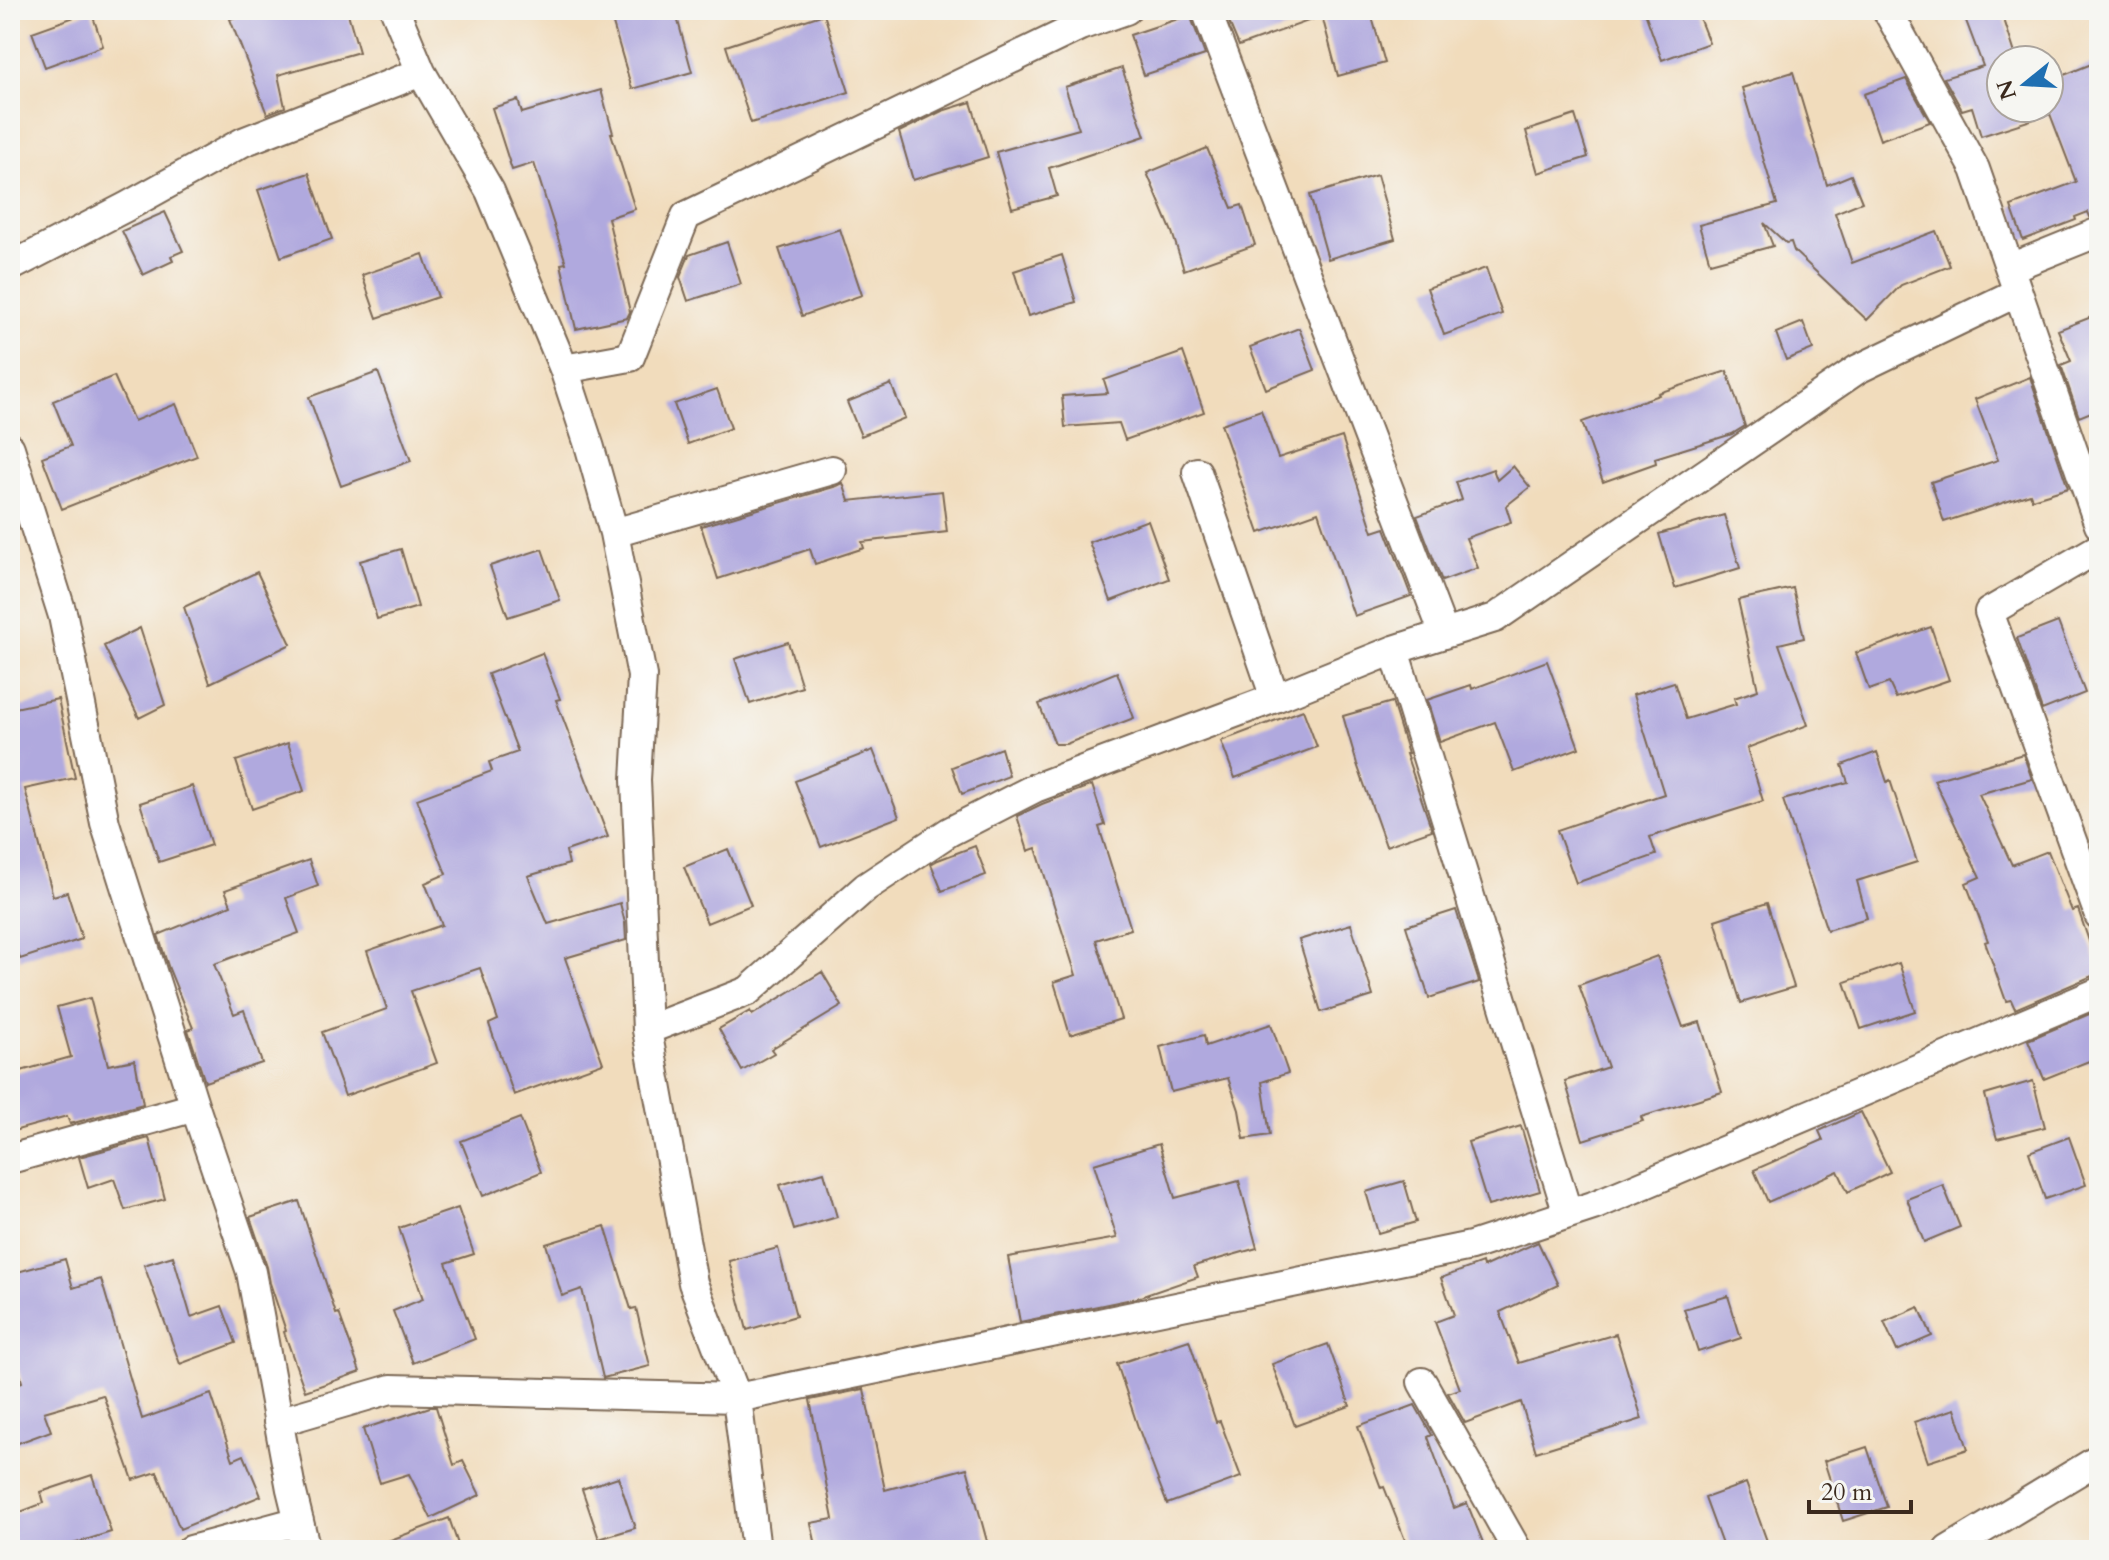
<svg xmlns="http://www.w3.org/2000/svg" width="2109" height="1560" font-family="Cardo,serif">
<rect width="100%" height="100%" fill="#f6f6f2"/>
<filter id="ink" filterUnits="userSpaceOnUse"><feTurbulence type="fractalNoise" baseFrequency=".0125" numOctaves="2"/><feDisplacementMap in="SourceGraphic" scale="16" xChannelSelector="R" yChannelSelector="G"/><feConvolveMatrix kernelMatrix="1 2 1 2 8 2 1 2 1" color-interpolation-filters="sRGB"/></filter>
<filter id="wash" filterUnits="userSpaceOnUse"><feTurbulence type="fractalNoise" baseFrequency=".006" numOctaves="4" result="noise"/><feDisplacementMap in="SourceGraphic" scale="32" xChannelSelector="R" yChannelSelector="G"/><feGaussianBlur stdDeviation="1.8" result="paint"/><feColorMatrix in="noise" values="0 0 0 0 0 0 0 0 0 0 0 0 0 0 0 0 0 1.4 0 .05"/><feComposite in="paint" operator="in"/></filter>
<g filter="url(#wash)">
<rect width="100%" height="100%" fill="#f1dcbc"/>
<g id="blocks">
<path fill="#b0a9de" d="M254,10H347L359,52L278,75L285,107L267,114L230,19Z
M609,10H675L692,72L632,89Z
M1224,10H1370L1385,63L1338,76L1322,16L1239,46Z
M1644,10H1696L1709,43L1662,60Z
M1962,10H2001L2017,60H2001V108H2049V81L2099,61V215L2090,217L2088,212L2075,217L2076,220L2023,240L2011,206L2076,182L2050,114L1981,136L1972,107L1962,110L1944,78L1983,66Z
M91,11L103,46L45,67L32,32Z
M824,14L849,92L751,123L726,46Z
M1190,15L1205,55L1144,75L1130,35Z
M1122,68L1145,136L1049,168L1057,196L1012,208L996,152L1079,129L1065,87Z
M1793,72L1827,185L1851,175L1862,202L1835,213L1852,263L1936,231L1950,266L1901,285L1867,320L1794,251L1791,242L1786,243L1764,223L1773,246L1710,263L1699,225L1777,204L1742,88Z
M1906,79L1930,122L1880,140L1864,94Z
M601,90L613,133H611L635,209L608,218L630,312L627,318L576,329L561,264L566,263L534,163L512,170L492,108L518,100L522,113Z
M971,102L988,157L913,180L899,132L942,111Z
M1575,115L1588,157L1538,173L1526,131Z
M1207,148L1232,208L1242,205L1255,245L1184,270L1172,232L1147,173Z
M309,173L332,239L281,257L258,190Z
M1377,175L1395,239L1328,259L1310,195Z
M165,212L183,251L171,256L173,261L143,275L122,231Z
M840,229L862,295L802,316L779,249Z
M727,242L741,284L688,301L680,277L689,255Z
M423,254L438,297L377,318L362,275Z
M1062,255L1076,302L1028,316L1014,271Z
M1486,268L1502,314L1444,335L1427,288Z
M2099,314V429H2098L2091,412L2079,417L2061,365L2071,361L2058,330Z
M1803,322L1813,349L1786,360L1776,333Z
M1299,328L1315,370L1266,389L1250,347Z
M1183,352L1204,412L1125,440L1119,423L1065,427L1062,396L1108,393L1104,380Z
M1727,371L1745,426L1732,434L1655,458L1656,463L1603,482L1582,422L1659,395L1658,393Z
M378,372L411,461L341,486L309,397Z
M114,376L134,421L176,404L197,456L62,509L42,457L71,446L53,401Z
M2030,377L2068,488L2032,499L2030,494L1944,522L1931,482L1998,460L1975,399Z
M891,384L905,418L861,436L847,402Z
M717,389L731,428L688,444L674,404Z
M1261,410L1278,458L1342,437L1373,532L1385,528L1411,596L1354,616L1318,512L1259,533L1221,424Z
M1513,466L1530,487L1506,506L1511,522L1466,538L1478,568L1442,581L1417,516L1462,500L1456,482L1493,469L1497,480Z
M843,483L849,501L942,491L947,532L862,542L864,548L815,564L810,549L718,579L701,526L837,486Z
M1724,515L1740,568L1675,588L1659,534Z
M1148,520L1169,579L1111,601L1089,542Z
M401,549L418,607L377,619L360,561Z
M542,549L560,600L508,617L490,566Z
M257,572L291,644L210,683L184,607Z
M1793,588L1804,638L1779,644L1808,725L1747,748L1763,801L1650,837L1656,855L1576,883L1557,830L1664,794L1633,695L1674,682L1686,719L1736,704L1734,698L1758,690L1738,600Z
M2058,622L2085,693L2042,710L2017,638Z
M1931,627L1949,680L1896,698L1889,683L1869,690L1856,653Z
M140,628L165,705L139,718L104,646Z
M788,642L802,687L750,704L735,659Z
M542,653L560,699L556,700L608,837L566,851L569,864L528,876L548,924L620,903L625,923L626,940L565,958L603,1063L514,1095L489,1024L498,1020L480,968L411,991L437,1063L345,1096L322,1032L387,1009L367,951L442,925L425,883L446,874L417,799L492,771L489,762L518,752L488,674Z
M1547,661L1579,748L1514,772L1495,722L1440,742L1427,700L1471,685L1472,689Z
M1117,672L1134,718L1066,744H1055L1039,704Z
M58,699L75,778L25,789L53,896L67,892L82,939L20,959L10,929V709Z
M1392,702L1408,754H1406L1432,830L1386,846L1357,764L1343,716Z
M1303,710L1317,747L1235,778L1221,741Z
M288,743L304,791L252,809L236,761Z
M1001,748L1009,776L962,794L952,767Z
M873,750L899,817L821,847L795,781Z
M1877,752L1887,782L1890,780L1917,862L1857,881L1867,918L1827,930L1783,800L1848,782L1842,765Z
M2023,754L2032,779L1979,794L2012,865L2048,851L2072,911L2078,909L2099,970V975L2092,976L2015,1009L2011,1000L2006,1001L1985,942L1988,941L1966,883L1980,877L1934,780Z
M1092,785L1105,825L1099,827L1131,929L1096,940L1121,1019L1070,1035L1054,982L1076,975L1036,848L1028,851L1017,816L1042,804Z
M192,786L211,845L159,862L140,803Z
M975,846L986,875L942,891L931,864L938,860Z
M728,849L751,905L707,923L684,867Z
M309,860L318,886L286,898L299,933L214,964L234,1014L244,1010L262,1063L205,1082L188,1030L193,1028L169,969L158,935L231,905L225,890Z
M1767,903L1794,987L1741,1003L1715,920Z
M1456,910L1479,982L1429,998L1406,926Z
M1351,924L1373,996L1321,1012L1299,940Z
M1657,956L1683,1027L1700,1022L1722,1092L1641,1117L1643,1121L1583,1140L1565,1081L1608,1067L1579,985Z
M1899,963L1915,1011L1861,1029L1845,982Z
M822,972L842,1006L771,1049L774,1053L742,1071L719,1029L750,1011L752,1015Z
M90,998L108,1065L135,1060L143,1104L70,1124L67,1116L10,1132V1074L71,1057L57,1007Z
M2099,1010V1057L2044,1079L2028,1040Z
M1271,1024L1288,1073L1262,1082L1270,1135L1244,1139L1239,1110L1228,1078L1171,1092L1160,1047L1204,1035L1206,1046Z
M2033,1081L2045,1127L1997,1139L1985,1095Z
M1861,1112L1890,1172L1848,1192L1838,1171L1768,1202L1754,1170L1823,1140L1819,1131Z
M520,1118L541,1172L483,1196L461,1141Z
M1521,1126L1540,1191L1488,1206L1468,1142Z
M2069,1137L2086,1185L2045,1199L2029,1152Z
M149,1138L165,1199L125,1210L114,1179L88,1188L79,1157Z
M1159,1144L1175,1198L1239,1181L1257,1248L1194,1266L1198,1277L1137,1298L1020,1322L1008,1257L1117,1238L1094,1164Z
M824,1172L837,1217L794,1230L780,1185Z
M1404,1181L1416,1222L1378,1233L1366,1192Z
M1943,1185L1960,1227L1924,1242L1907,1199Z
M299,1201L336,1314L339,1313L360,1372L305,1391L284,1332L286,1331L270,1283L267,1267L250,1217Z
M458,1208L474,1254L446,1263L475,1339L413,1363L393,1311L423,1299L399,1228Z
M605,1226L631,1309L636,1308L650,1366L603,1378L582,1289L562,1296L546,1244Z
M1538,1242L1558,1285L1500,1312L1519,1363L1616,1334L1642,1419L1536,1452L1521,1402L1465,1423L1448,1393L1460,1389L1435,1322L1454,1315L1441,1278L1482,1263L1483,1267Z
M778,1248L796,1316L747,1330L729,1261Z
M173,1256L191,1317L222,1306L236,1343L180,1364L144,1265Z
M65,1259L73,1288L101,1279L142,1419L211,1394L233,1460L244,1455L261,1496L180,1529L157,1472L133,1480L103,1395L44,1412L51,1431L10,1446V1386L22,1382L10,1339V1274Z
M1728,1296L1741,1338L1698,1352L1684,1309Z
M1919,1307L1932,1336L1897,1351L1884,1322Z
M1189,1340L1216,1422L1220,1421L1241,1477L1167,1504L1138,1427L1117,1364Z
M1328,1344L1350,1406L1295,1426L1272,1364Z
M864,1389L885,1490L967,1468L988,1545L969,1550H817L811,1523L833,1519L810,1400Z
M1415,1405L1432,1435L1428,1437L1454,1508L1467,1503L1486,1550H1409L1384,1487L1381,1488L1358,1426Z
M430,1407H436L454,1465L463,1461L480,1495L431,1518L409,1474L380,1483L363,1429Z
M1955,1409L1968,1449L1928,1462L1914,1422Z
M1867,1447L1887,1507L1843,1521L1824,1461Z
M92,1475L111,1532L54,1550H10V1516L44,1503L41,1492Z
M618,1477L635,1528L599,1539L582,1489Z
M1746,1483L1768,1544L1752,1550H1724L1705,1498Z
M449,1518L460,1550H372V1547Z"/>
</g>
</g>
<g filter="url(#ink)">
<use href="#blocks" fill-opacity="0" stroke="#7b6855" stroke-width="2"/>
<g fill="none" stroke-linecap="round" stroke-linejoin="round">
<defs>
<path id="street" d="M395,10L421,72L490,191L564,369L590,448L614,533L642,676L636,780L647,1030L693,1283L737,1398L756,1550
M1206,10L1444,634L1394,650L1275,698
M1887,10L1975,169L2099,525
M10,267L126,207L243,142L421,72
M2010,268L2099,232
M564,369L630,357L686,216L1080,26L1126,10
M10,448L63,616L105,823L195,1107L251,1272L291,1489L306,1550
M614,533L832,470
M2099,548L1989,612L2099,915
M1444,634L1495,618L1858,369L2018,292
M1394,650L1568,1214
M647,1030L748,991L866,887L949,832L1035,788L1275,698L1197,472
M10,1159L195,1107
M1422,1382L1517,1550
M278,1422L391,1389L737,1398L1471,1246L1593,1206L2099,992
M191,1550L299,1521
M1948,1550L2099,1459"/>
</defs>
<use href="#street" stroke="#7b6855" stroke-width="32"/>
<use href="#street" stroke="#fff" stroke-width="28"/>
</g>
</g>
<rect width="2109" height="1560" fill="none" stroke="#f6f6f2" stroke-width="40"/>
<g transform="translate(2025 84) rotate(252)"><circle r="38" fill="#f6f6f2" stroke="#aba49d" stroke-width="2"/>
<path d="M0-6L14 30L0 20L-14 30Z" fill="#1f6fb2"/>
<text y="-12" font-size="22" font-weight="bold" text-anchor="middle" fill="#3b2a1e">N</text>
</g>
<path d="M1809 1500v12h102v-12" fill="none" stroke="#3b2a1e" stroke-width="4"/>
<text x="1821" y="1500" font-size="24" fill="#3b2a1e" stroke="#f6f6f2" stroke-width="6" paint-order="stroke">20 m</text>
</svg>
